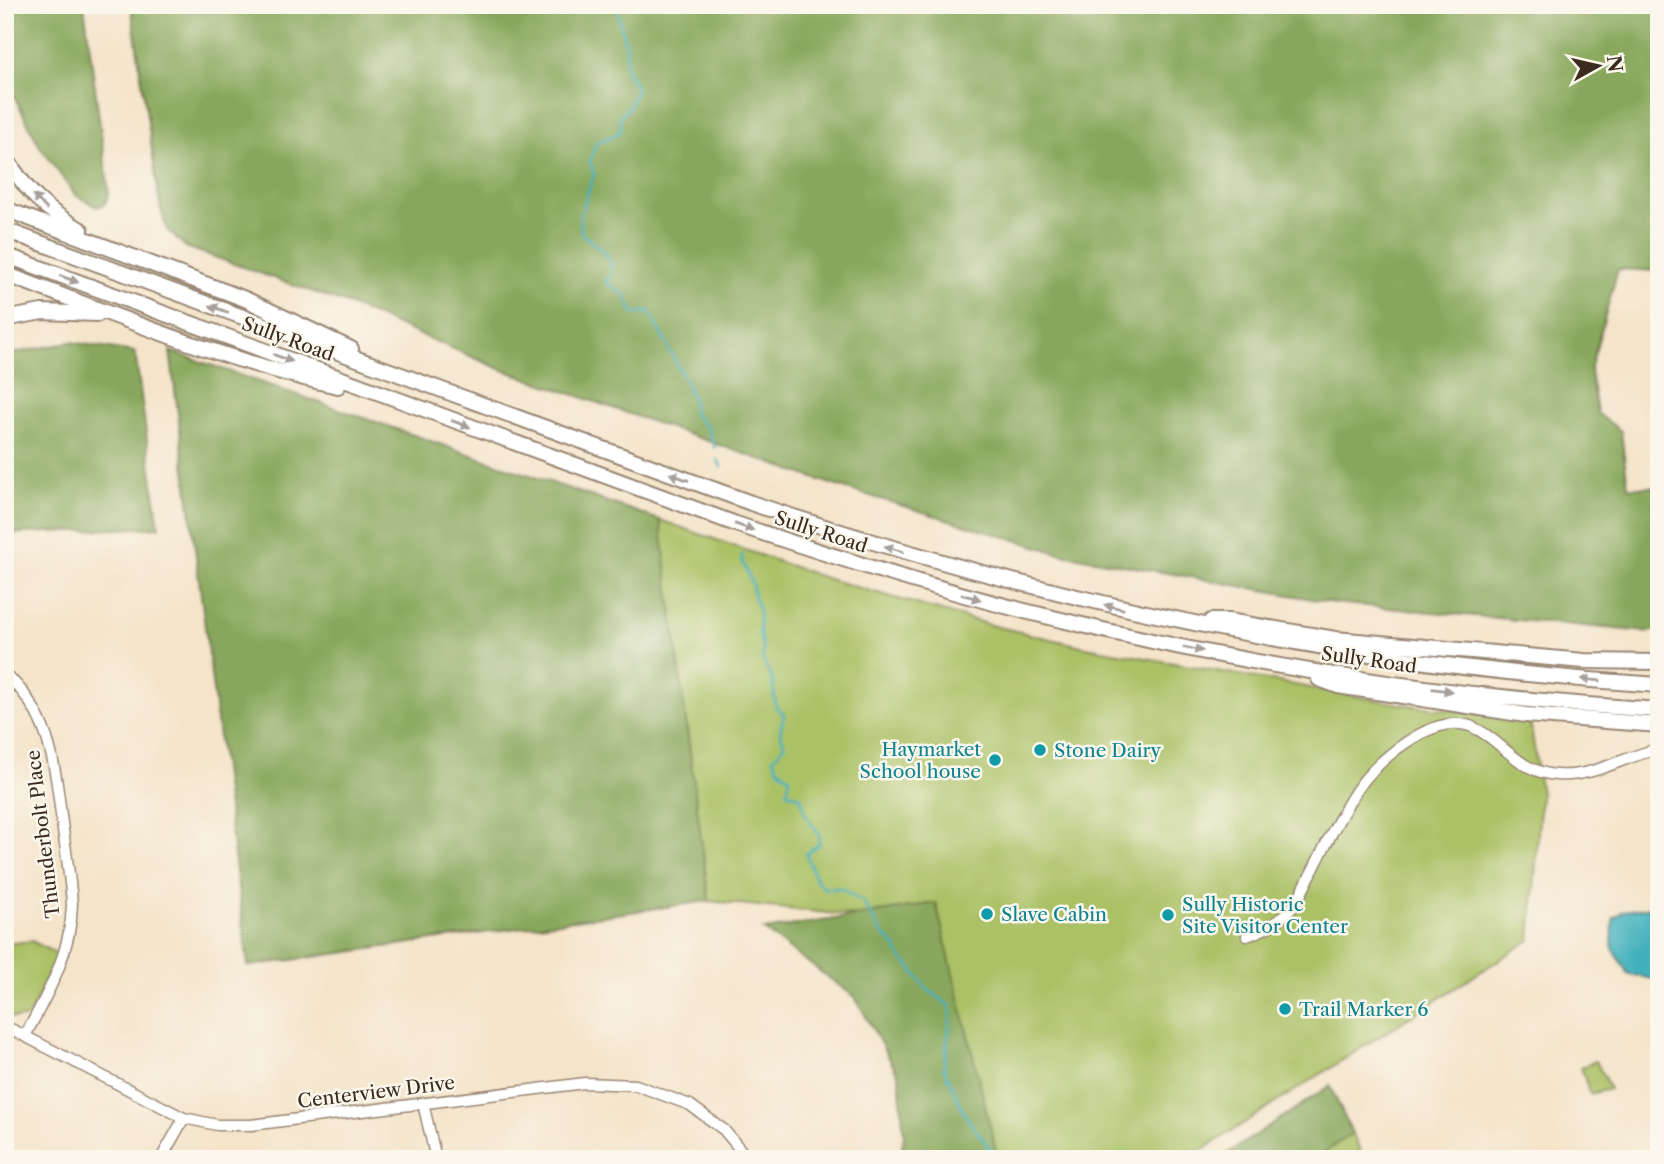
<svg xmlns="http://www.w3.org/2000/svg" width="1664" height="1164" font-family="'Libre Caslon Text',serif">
<rect width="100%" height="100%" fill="#fbf7ec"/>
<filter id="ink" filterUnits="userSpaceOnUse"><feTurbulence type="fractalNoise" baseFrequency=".0143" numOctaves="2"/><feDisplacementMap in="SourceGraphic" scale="14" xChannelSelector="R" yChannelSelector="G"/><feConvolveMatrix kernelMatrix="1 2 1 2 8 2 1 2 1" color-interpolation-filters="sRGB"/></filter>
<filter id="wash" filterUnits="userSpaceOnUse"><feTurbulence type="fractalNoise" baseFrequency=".00686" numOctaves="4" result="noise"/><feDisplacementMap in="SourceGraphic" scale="28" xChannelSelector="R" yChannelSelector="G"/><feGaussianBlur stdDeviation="1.57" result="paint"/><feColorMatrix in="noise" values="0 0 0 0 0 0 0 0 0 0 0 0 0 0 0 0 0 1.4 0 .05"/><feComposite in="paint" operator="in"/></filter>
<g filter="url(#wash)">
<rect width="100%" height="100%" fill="#f4e4ca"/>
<path fill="#abc166" stroke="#737642" stroke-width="2" d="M660,520L828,579L998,627L1086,647L1393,703L1530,720L1541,794L1530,940L1188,1159H969L858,916L709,901Z
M32,941L58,955L30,1013L26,1018H13L5,1014V944Z
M1596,1061L1610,1089L1590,1094L1581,1067Z
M1352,1133L1364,1159H1315Z"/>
<path fill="#88a75b" stroke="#62683c" stroke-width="2" d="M5,5H84L109,193L105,204L97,207L75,195L39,145L5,78Z
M131,5H1659V271L1618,269L1590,370L1597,413L1621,431L1628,487H1659V629L1648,632L1334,603L1062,554L834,485L503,370L350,305L186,247L167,230L160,206Z
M71,342L135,352L159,527L5,534V355Z
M170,351L660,520L709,901L248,966Z
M936,903L998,1159H900L904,1135L899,1076L855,997L764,930Z
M1330,1086L1352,1133L1315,1159H1219Z"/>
<path fill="#42b1bd" stroke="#3e6e6e" stroke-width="2" d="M1659,906V980L1628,974L1612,947L1613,919L1623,911Z"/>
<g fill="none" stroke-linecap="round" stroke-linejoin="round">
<path stroke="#42b1bd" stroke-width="2.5" d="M616,5L627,51L625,67L636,86V91L629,108L620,116L621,130L617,134L596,143L590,161L594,174L580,217L582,234C598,249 623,258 606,282L624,294L634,314L649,311L685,380L693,401V414L707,427L715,448
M718,460L721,467
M742,554V561L752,583L754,598L759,610L760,637L763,648L762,659L772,678L776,707L784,714L780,733L785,745L773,758L777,767L790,778L787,792L801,797L806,816L819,834V844L806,854L816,880L825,889L840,888L863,902L880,931L896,947L902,960L907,963L926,988L950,1006L951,1013L944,1068L946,1073L966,1117L998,1159"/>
</g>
</g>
<g filter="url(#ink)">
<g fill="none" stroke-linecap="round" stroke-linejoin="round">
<defs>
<path id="minor" d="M5,674C51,713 55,767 62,823C66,850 70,877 72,904C71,954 48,993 25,1036
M1247,936C1268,928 1282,921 1296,903C1316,866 1333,826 1356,791C1376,761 1432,713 1470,726C1501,738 1518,773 1557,775C1593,778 1624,756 1659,749
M5,1026L184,1118L217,1125H251L585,1083L636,1085L690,1105L724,1130L748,1159
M423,1103L436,1159
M161,1159L184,1118"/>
<path id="highway" d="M5,157C29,194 43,208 81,230
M5,209L245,299L351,349
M5,230L751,503C1045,602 1348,666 1659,685
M5,255L736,524C837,558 938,590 1041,615C1243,666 1451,698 1659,710
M5,274C115,315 223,361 338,386
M5,319L42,312L98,314
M1211,621H1228L1335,639L1584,661L1659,662
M1319,679L1338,686L1526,715L1659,725"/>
</defs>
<use href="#minor" stroke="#988774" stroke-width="13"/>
<use href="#highway" stroke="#988774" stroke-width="18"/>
<use href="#minor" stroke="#fff" stroke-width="10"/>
<use href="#highway" stroke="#fff" stroke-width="14"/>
</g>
<defs><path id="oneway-solid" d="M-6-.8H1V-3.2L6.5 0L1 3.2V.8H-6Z" transform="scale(1.75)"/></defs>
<g fill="#a79f9a">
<use href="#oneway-solid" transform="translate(40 202) rotate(-134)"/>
<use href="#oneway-solid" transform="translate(69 279) rotate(20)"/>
<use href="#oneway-solid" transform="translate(219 309) rotate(-160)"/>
<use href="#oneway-solid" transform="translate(283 358) rotate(20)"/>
<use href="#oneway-solid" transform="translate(461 424) rotate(20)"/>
<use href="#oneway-solid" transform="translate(679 477) rotate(-160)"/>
<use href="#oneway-solid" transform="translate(744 527) rotate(19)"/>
<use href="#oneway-solid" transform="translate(894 549) rotate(-163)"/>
<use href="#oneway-solid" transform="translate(971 597) rotate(15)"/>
<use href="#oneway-solid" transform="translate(1114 607) rotate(-167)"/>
<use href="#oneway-solid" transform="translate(1193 649) rotate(12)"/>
<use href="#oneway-solid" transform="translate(1591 680) rotate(-175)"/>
<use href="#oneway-solid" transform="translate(1442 690) rotate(7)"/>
</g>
</g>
<g fill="#0f9aa8" stroke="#fbf7ec" stroke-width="2.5">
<circle cx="1040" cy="750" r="7"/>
<circle cx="995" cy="760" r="7"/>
<circle cx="987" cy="914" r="7"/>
<circle cx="1168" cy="915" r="7"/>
<circle cx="1285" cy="1009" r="7"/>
</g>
<g text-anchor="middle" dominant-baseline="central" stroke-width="5" stroke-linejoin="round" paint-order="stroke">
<g font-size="19" fill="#3b2a1e" stroke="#fbf7ec">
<text transform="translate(288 339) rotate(20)">Sully Road</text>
<text transform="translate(821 532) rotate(18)">Sully Road</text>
<text transform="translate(1369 660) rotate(8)">Sully Road</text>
<text transform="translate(43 834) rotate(-97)">Thunderbolt Place</text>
<text transform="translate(376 1092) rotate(-7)">Centerview Drive</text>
</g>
<g font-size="19" fill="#0d838f" stroke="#fbf7ec" text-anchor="start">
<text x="981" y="749" text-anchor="end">Haymarket<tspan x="981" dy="22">School house</tspan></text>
<text x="1054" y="750">Stone Dairy</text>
<text x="1182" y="904">Sully Historic<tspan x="1182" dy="22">Site Visitor Center</tspan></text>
<text x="1001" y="914">Slave Cabin</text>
<text x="1299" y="1009">Trail Marker 6</text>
</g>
</g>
<rect width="1664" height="1164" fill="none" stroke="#fbf7ec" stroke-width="28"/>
<g transform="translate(1598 66) rotate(82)" stroke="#fbf7ec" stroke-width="5" paint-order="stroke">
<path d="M0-5L12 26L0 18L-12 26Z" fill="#3b2a1e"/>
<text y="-10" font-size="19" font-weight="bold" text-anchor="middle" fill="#3b2a1e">N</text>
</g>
</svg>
